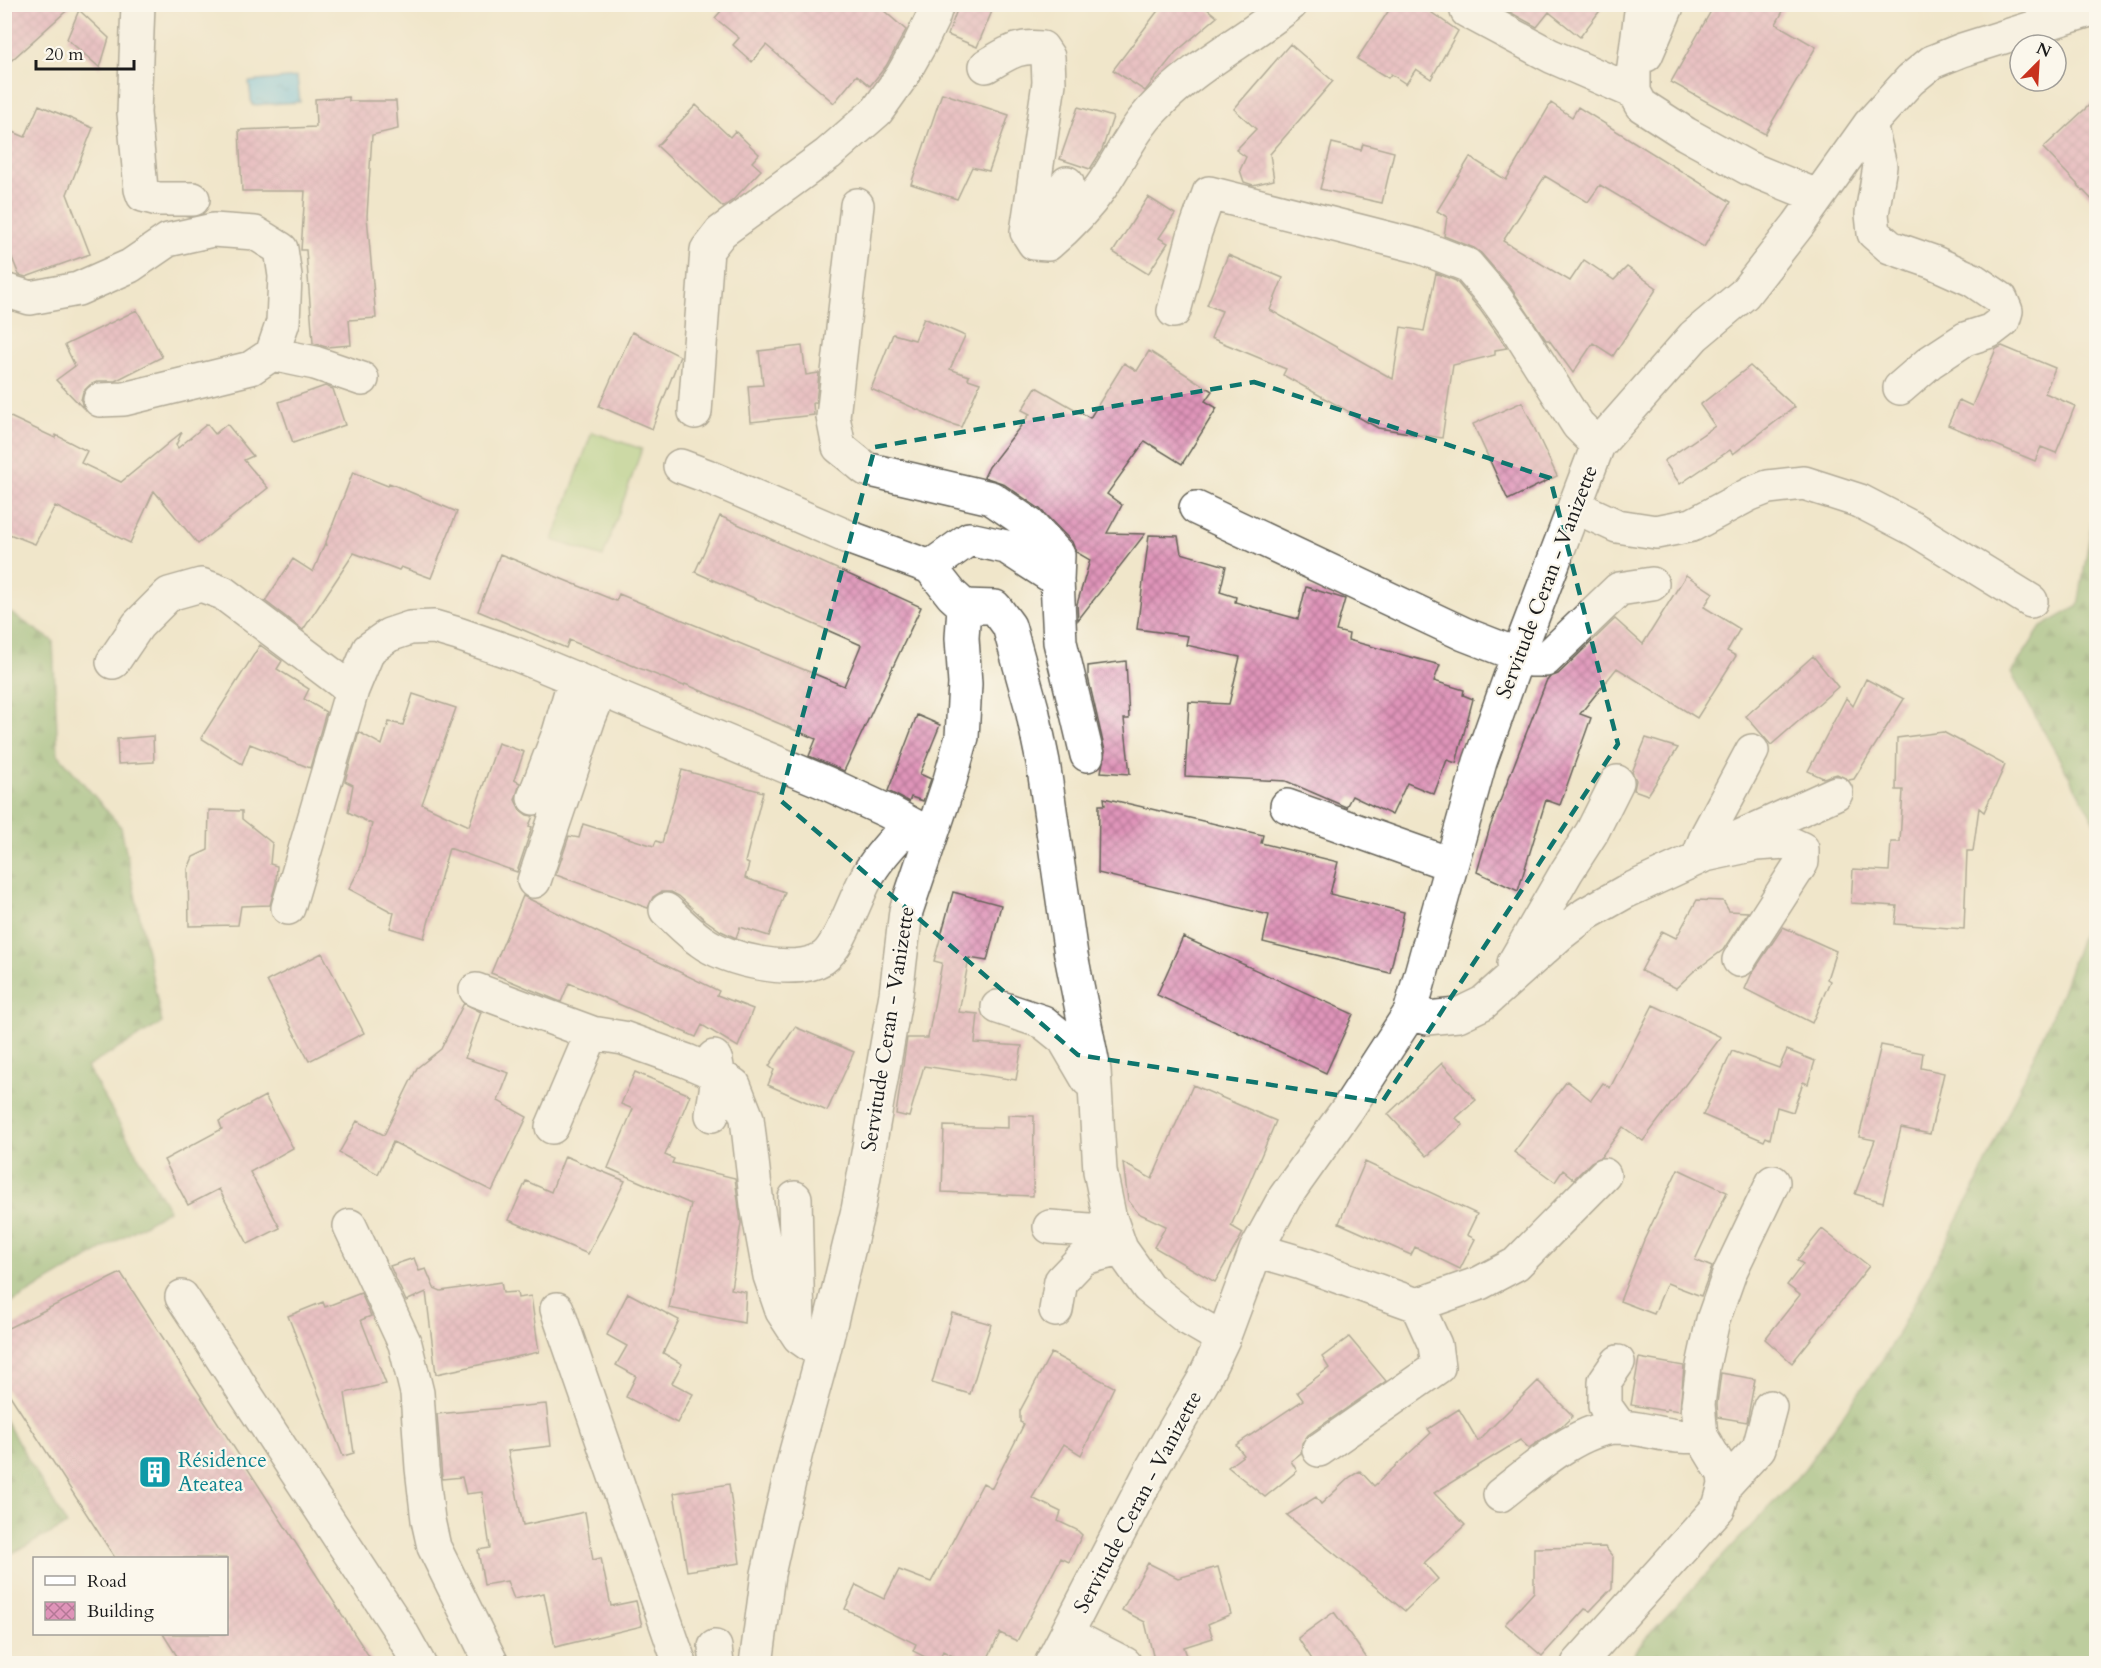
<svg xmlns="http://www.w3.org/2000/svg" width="2101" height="1668" font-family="Cardo,serif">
<defs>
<pattern id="forest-firs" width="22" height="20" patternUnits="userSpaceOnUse" patternTransform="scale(1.5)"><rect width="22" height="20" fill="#7faf68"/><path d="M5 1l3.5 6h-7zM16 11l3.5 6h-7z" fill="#678e55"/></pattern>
<pattern id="water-ripples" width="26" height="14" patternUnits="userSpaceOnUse" patternTransform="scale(1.5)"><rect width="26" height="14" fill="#6bc3e8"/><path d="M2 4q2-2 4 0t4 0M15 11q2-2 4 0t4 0" fill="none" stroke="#5ca7c6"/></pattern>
<pattern id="building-cross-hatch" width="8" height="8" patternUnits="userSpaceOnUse" patternTransform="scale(1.5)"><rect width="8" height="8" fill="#df94b9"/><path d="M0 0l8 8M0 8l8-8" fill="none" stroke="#b47896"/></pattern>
</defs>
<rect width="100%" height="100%" fill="#fbf7ec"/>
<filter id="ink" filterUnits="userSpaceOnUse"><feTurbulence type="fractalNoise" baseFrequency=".0167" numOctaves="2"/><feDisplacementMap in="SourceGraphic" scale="12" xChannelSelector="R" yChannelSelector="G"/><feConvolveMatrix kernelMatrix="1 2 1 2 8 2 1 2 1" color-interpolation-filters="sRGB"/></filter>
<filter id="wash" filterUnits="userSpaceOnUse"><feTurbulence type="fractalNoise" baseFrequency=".008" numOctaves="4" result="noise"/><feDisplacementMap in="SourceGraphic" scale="24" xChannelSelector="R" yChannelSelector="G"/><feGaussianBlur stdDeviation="1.35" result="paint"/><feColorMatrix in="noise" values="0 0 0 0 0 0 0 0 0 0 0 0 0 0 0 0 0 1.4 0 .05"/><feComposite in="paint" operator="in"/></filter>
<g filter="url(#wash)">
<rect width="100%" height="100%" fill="#f0e6ca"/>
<path fill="url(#forest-firs)" stroke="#4e6642" stroke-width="1.5" d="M2096,496V824L2011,673L2041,627L2078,606Z
M5,609L53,641L58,754L121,827L162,1023L87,1067L169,1210L5,1307Z
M2096,893V1663H1627L1645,1639L1803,1471L1889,1350L1979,1179L2062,992Z
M5,1420L67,1525L5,1557H4Z"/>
<path fill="#9fcb78" stroke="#5e744a" stroke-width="1.5" d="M592,432L642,449L603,557L553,540Z"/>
<path fill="url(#water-ripples)" stroke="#447082" stroke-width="1.5" d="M297,77L300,102L252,105L249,82Z"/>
<g id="blocks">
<path fill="url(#building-cross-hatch)" d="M4,4H74L4,67Z
M727,4H876L906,30L886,66L870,86L857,75L834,103L766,45L752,62L733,45L739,38L715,18Z
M959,4H995L977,47L948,35Z
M1163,4H1201L1217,17L1176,52L1145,91L1113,70Z
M1393,4H1419L1458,31L1431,79L1416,69L1406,84L1391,74L1388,78L1357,59Z
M1495,4H1605L1580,37L1549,12L1537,27Z
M1715,4H1787L1776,24L1816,47L1765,134L1671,82Z
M79,10L109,38L100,68L67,39Z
M1290,44L1333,81L1270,154L1274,180L1253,185L1244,182L1240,170L1246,157L1236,150L1256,129L1234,109Z
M942,93L1009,115L989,171L972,167L957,199L911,184Z
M349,97V101H396L398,129L372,135L367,216L376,318L349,320L351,345L326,347L313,343L306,250H301L305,191H242L239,130L316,127L315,99Z
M2097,98V205L2043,148Z
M1551,103L1572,117L1578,107L1731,202L1704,247L1600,185L1588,202L1545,176L1503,241L1570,281L1584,260L1614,280L1627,267L1657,288L1613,356L1593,343L1573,373L1549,340H1546L1511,288L1481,253L1474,248L1444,236L1447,217L1437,211L1470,157L1506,180Z
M39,105L93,128L67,194L90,254L26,277L19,275L4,238V128L25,137Z
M696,105L730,137L735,131L759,154L752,162L761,170L733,200L723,207L657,146Z
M1078,107L1113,117L1102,150L1090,169L1060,159Z
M1332,143L1361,150L1363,144L1394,152L1382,203L1320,189Z
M1148,197L1175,214L1159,238L1168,243L1148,274L1113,252Z
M1228,255L1283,278L1270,310L1393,379L1401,327L1424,331L1436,273L1456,281L1481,311L1507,348L1495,350V355L1453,365L1442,438L1378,428L1283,375L1286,369L1211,338L1222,311L1207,305Z
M137,310L162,357L115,381H99L90,385L83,392L81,400L83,408L56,380L75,366L65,345Z
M924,318L965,336L950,369L969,376L968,379L980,383L961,427L948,423L871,389L893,334L915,340Z
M632,332L680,356L652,429L599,406Z
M802,346L806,375L819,373L816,403H813L814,415L751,422L748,386L763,385L759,351Z
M2002,346L2055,368L2045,393L2075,406L2056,453L2041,447L2035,461L1948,425L1959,400L1972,406L1996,349Z
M1149,351L1212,391L1205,401L1217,408L1182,464L1145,441L1107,494L1122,505L1107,533L1145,534L1078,620L1077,604L1090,560L1076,552L1072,542L1040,509L1002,483L984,477L989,467L1030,414L1022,410L1036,387L1090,418L1124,363L1137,371Z
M1750,366L1795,407L1733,454L1730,450L1680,484L1664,461L1715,426L1700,405Z
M325,386L333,389L345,425L293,443L279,402Z
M1522,402L1557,476L1508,500L1473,424Z
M4,414L55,438L56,435L87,451L81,463L121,482L182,432L176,445L178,448L207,424L215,434L227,424L253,456L244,460L268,488L198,544L154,491L130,543L55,506L35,544L4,532Z
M353,472L388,486L389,483L457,512L431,578L401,567L399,570L354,553L303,630L265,601L293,559L313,572L325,543L327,546L326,542Z
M720,516L921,607L844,771L809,756L816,739L685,684L684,686L569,640L566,648L478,611L500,554L616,601L619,594L844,686L861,645L695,572Z
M1149,535L1178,536L1181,553L1226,566L1220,592L1236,597L1235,602L1298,619L1306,587L1345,599L1336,631L1349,634L1348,640L1440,665L1434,681L1464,690L1463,695L1473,699L1456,763L1447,760L1434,794L1407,783L1392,815L1352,796L1346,807L1286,781L1185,776L1189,702L1229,704L1240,657L1186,645L1188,636L1137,629Z
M1686,575L1713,593L1704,607L1740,629L1727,651L1736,656L1697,718L1617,668L1580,714L1591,718L1560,805L1546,800L1518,891L1477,872L1490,827L1546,682L1550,677L1558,674L1615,619L1643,644Z
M260,645L282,661L277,669L309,689L304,699L326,712L310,768L250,744L242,764L201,738Z
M1813,656L1838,687L1771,745L1746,716Z
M1126,661L1129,719H1124L1130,774L1101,772L1105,751L1088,677V666Z
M1866,679L1904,699L1854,779L1849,780L1837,774L1823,778L1808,771L1846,698L1853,706Z
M413,694L456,708L422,804L469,826L498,743L524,752L514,780L520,783L515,800L520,810L527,815L533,816L529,826L532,827L517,872L449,848L424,938L390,928L394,913L349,889L361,866L372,824L348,812L353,785L345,781L359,732L382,745L389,722L403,725Z
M917,715L940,725L920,774L931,779L923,801L911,797L909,802L888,791Z
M1943,732L2005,765L1984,812L1979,808L1973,851H1967L1964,929L1895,924L1897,906L1851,903L1853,869L1889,871L1891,842H1900L1903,790H1896L1897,738Z
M153,736L154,762L118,764L117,739Z
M1646,738L1678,748L1648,795L1634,790L1636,780L1632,772Z
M682,770L763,792L745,862L749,864L745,878L785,892L769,936L740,927L736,938L721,931L704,919L679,896L671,892H661L653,897L648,908L556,875L569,836L579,838L583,824L654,846L656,841L662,843Z
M1104,798L1263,835L1261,843L1338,862L1330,894L1404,912L1390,973L1263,942L1269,915L1098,873L1099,805H1105Z
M209,810L242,811V819L272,843L270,864L277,866L276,883L270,905L241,906L238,925L189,926L188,869L193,857L208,850Z
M953,892L1001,905L987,961L969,958L959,1012L978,1014L975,1043L1022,1046L1016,1080L924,1066L909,1117L896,1114L907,1038H928L942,963L934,961Z
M523,896L719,991L717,995L753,1009L738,1047L702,1025L696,1037L569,983L561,1002L491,973Z
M1697,900L1723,901L1729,911L1748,912L1723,950L1693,972L1676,988L1641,971L1662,931L1676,938Z
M1783,927L1836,951L1827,979L1830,981L1812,1023L1745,989L1752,973Z
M1183,937L1353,1014L1326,1073L1157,995Z
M322,953L364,1033L309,1061L267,981Z
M464,1003L481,1012L465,1058L509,1073L498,1101L527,1117L492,1191L393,1142L378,1174L339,1153L357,1121L384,1135L417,1068L441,1049Z
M1653,1005L1721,1037L1643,1141L1623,1127L1601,1157L1591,1162L1574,1179L1563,1170L1555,1182L1514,1152L1567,1081L1591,1100L1603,1083L1610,1088Z
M795,1027L854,1052L827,1111L768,1085L774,1070L769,1066Z
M1881,1045L1923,1053L1921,1068L1944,1073L1930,1134L1901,1128L1883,1202L1855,1194L1875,1140L1859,1137Z
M1787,1050L1815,1061L1808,1084L1803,1082L1793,1112L1777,1107L1770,1139L1766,1137L1764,1141L1703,1115L1732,1051L1779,1068Z
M1442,1063L1476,1100L1456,1118L1463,1125L1427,1156L1388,1114Z
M635,1072L690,1095L665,1155L674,1159L672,1163L735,1178L741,1223L731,1289L746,1292L744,1323L669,1308L691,1204L608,1168L633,1109L621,1104Z
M1193,1085L1276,1121L1231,1226L1243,1233L1215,1282L1154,1247L1166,1226L1138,1213L1128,1200L1123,1163L1152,1179Z
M265,1096L293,1148L250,1172L280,1228L248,1244L219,1189L188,1205L164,1160L222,1129L219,1121Z
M1008,1115L1034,1116L1033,1196L942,1192L944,1126L1008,1128Z
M565,1156L625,1181L588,1254L509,1220L526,1181L551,1192Z
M1365,1162L1477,1214L1467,1235L1475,1239L1460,1269L1415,1247L1411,1255L1339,1223Z
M1678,1169L1727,1192L1695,1260L1712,1267L1701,1296L1667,1283L1654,1314L1620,1301L1644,1240Z
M1822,1229L1869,1266L1792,1363L1765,1339L1800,1295L1787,1285L1803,1264L1797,1260Z
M414,1258L419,1271L426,1269L434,1288L441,1291L501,1282L503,1293L517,1292L518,1298L531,1296L539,1352L436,1374L426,1292L406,1301L390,1266Z
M121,1273L374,1664H182L163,1634H226V1558H115L4,1386V1330Z
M361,1293L371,1316L361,1320L386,1384L345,1393L354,1453L343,1456L288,1316L323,1302L325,1307Z
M628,1293L679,1320L663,1353L682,1364L672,1383L693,1394L677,1423L626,1397L636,1376L616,1365L627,1346L607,1335Z
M952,1313L991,1324L970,1394L932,1383Z
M1349,1337L1386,1381L1308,1435L1302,1443L1301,1453L1291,1461L1297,1471L1265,1497L1228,1467L1244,1455L1236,1445L1303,1400L1297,1392L1329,1368L1322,1357Z
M1051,1353L1114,1387L1081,1455L1064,1444L1032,1498L1061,1512L1058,1521L1077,1530L1082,1535L1069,1562L1061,1558L1017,1641L1000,1633L985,1664H968L943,1651L937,1663L913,1651L916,1644L845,1609L856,1585L884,1599L899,1570L931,1582L983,1483L992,1488L1024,1424L1020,1422V1411Z
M1639,1358L1684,1366L1680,1411L1667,1409L1666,1411L1631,1405Z
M1721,1373L1755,1379L1747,1422L1718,1417L1717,1404Z
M1538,1381L1573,1416L1561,1427L1529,1448L1520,1440L1434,1493L1465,1525L1424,1563L1438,1579L1405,1611L1287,1515L1316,1497L1321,1504L1350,1477L1360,1471L1374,1486L1431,1433L1428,1429L1459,1409L1478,1441Z
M546,1404L551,1446L508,1451L523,1525L585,1512L593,1560L601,1558L611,1606L636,1601L642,1626L555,1647L544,1593L514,1599L507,1581L484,1585L478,1550L490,1548L482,1492L466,1494L462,1477L442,1479L437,1414Z
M729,1484L740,1563L687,1571L674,1493Z
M1605,1547L1613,1557L1612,1588L1590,1611L1585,1609L1542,1656L1505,1624L1534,1592V1548Z
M1148,1563L1178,1578L1218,1567L1231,1614L1208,1624L1213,1638L1184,1647L1187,1656L1162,1664H1155L1145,1622L1122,1610Z
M1334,1612L1371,1664H1315L1298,1638Z"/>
</g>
</g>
<g filter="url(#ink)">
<use href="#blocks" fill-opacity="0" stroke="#666359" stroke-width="1.5"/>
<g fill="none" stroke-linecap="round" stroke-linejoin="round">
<defs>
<path id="minor" d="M138,4L134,113L141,189L143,195L158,199H193
M1642,4L1634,66V92L1641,105L1686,134L1748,168L1817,196
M1467,11L1551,56L1634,92
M1646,55L1668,4
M986,66C1007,54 1017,45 1042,48L1048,57L1049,83L1027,232L1034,243L1048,244C1068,227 1086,209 1101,187C1119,161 1133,129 1155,107C1195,65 1247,40 1291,4
M1870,124L1880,166L1872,214L1874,233L1890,247L1933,262L1973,280L2001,299L2006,311L2003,321L1990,331L1965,339L1930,362L1900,388
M857,205L833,417L839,447L866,469L991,498L1029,524L1058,555L1057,580
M1030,214L1049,210L1067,183
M4,290L30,298L78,289L130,266L168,240L213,230L255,233L281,249L285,276L283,322L272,354L251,368L124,399L100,400
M1174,311L1195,232L1209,193L1418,246L1467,265L1496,299L1516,327L1578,425L1598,445
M272,354L315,363L362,379
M695,412L707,250L721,232L828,154L877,111L902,76L920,44L933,17L937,4
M680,466L707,476L848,537L930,567L952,595L964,606
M1576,507L1617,526L1656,532L1692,525L1750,494L1768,487L1804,483L1860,501L1914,529L2031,601
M1196,508L1464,634L1531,660H1545L1619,589L1652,584
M930,567L969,539L1006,547L1057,580L1060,642L1087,755
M113,662L138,625L169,594L201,585L223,593L352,690
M534,798L559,733L575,678
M1287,806L1450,864
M1735,839L1836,793
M1698,858L1707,835L1752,751
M534,881L589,718L601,689
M288,908L352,690L369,649L389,635L410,628L434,627L458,634L513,653L826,783L887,811L931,835
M666,910C677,920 688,932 701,941C726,960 795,976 823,958C841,946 856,894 869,873C880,855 895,839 910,824
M1514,963L1567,871L1592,832L1617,782
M476,990L592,1033L623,1038L687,1061L717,1074L734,1085L747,1118L757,1205L770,1276L782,1311L799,1337L823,1354
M998,1007L1043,1022L1064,1039L1088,1080
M1410,1013L1427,1018L1458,1015L1483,1003L1559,935L1586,914L1625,892L1705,855L1756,844L1787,842L1802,849V862L1739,960
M712,1115C714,1101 722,1068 714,1057
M552,1127L592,1033
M795,1198L798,1327
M350,1226L405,1344L417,1393L422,1468L428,1520L434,1547L492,1664
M1050,1227L1115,1232
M1256,1250L1301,1263L1417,1305L1480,1283L1516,1264L1604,1175
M182,1297L400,1630L419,1664
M557,1309L680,1664
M1056,1310L1061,1281L1083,1258L1121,1249
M1618,1362L1605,1381V1406L1620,1427
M1319,1450L1438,1367L1435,1345L1417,1305
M1725,1485L1759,1448L1770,1407
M1500,1495C1531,1471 1578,1428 1618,1427C1638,1427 1658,1434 1678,1436C1685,1437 1693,1436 1701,1436
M1067,1634L1125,1664
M715,1647L717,1664
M756,1664L768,1574L780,1520L796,1452L823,1354L858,1210L896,994L906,911L950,780L962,737L965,684L962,638L964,606L995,607L1009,626L1032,709L1043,762L1071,955L1094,1070L1100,1171L1109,1215L1121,1249L1148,1287L1187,1318L1223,1339
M1051,1664L1154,1465L1203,1381L1223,1339L1256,1250L1285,1197L1349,1107L1410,1013L1480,762L1518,655L1598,445L1694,336L1744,294L1798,225L1870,124L1910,80L1932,62L1962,50L2096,8
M1578,1664L1719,1507L1725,1485L1724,1474L1701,1436L1698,1404L1703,1366L1713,1320L1730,1272L1773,1182"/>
</defs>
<use href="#minor" stroke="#666359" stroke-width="36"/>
<use href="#minor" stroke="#fff" stroke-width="33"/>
</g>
</g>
<path d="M0 0H2101V1668H0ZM1254,382L1550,478L1618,744L1382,1102L1078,1055L780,800L875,447Z" fill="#f0e6ca" fill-opacity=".55" fill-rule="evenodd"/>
<path fill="none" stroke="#0f766e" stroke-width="4.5" stroke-dasharray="12 8" stroke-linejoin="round" d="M1254,382L1550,478L1618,744L1382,1102L1078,1055L780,800L875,447Z"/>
<defs>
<symbol id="building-square" viewBox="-11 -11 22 22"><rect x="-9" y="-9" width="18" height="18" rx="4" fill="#0f9aa8" stroke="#fbf7ec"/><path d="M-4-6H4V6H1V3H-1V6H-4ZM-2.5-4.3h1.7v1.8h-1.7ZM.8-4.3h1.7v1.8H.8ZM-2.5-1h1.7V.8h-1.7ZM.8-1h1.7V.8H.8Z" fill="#fff"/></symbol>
</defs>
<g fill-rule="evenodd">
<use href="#building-square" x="136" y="1453" width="38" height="38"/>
</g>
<g text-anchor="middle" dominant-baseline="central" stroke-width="4.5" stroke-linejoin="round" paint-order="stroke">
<g font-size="21" fill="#1c1c1c" stroke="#fbf7ec">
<text transform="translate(1547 582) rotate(-69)">Servitude Ceran - Vanizette</text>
<text transform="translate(888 1029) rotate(-81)">Servitude Ceran - Vanizette</text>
<text transform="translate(1138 1502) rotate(-62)">Servitude Ceran - Vanizette</text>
</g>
<g font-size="21" fill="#0d838f" stroke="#fbf7ec" text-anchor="start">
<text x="178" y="1460">Résidence<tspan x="178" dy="24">Ateatea</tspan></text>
</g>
</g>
<rect width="2101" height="1668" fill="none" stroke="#fbf7ec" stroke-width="24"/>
<rect x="33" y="1557" width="195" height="78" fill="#fbf7ec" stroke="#a29f99" stroke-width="1.5"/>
<rect x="45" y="1576" width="30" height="9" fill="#ffffff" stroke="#a29f99" stroke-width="1.5"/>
<text x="87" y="1587" font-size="18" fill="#1c1c1c">Road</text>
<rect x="45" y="1602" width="30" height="18" fill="url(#building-cross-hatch)" stroke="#a29f99" stroke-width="1.5"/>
<text x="87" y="1617" font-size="18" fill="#1c1c1c">Building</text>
<g transform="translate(2038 63) rotate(24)"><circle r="28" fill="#fbf7ec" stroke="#a29f99" stroke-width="1.5"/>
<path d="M0-4.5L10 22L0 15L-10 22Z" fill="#c8321e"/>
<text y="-9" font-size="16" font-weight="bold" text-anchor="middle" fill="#1c1c1c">N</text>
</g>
<path d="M36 60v9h98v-9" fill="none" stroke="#1c1c1c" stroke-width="3"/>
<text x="45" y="60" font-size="18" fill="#1c1c1c" stroke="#fbf7ec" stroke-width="4.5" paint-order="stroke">20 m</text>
</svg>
